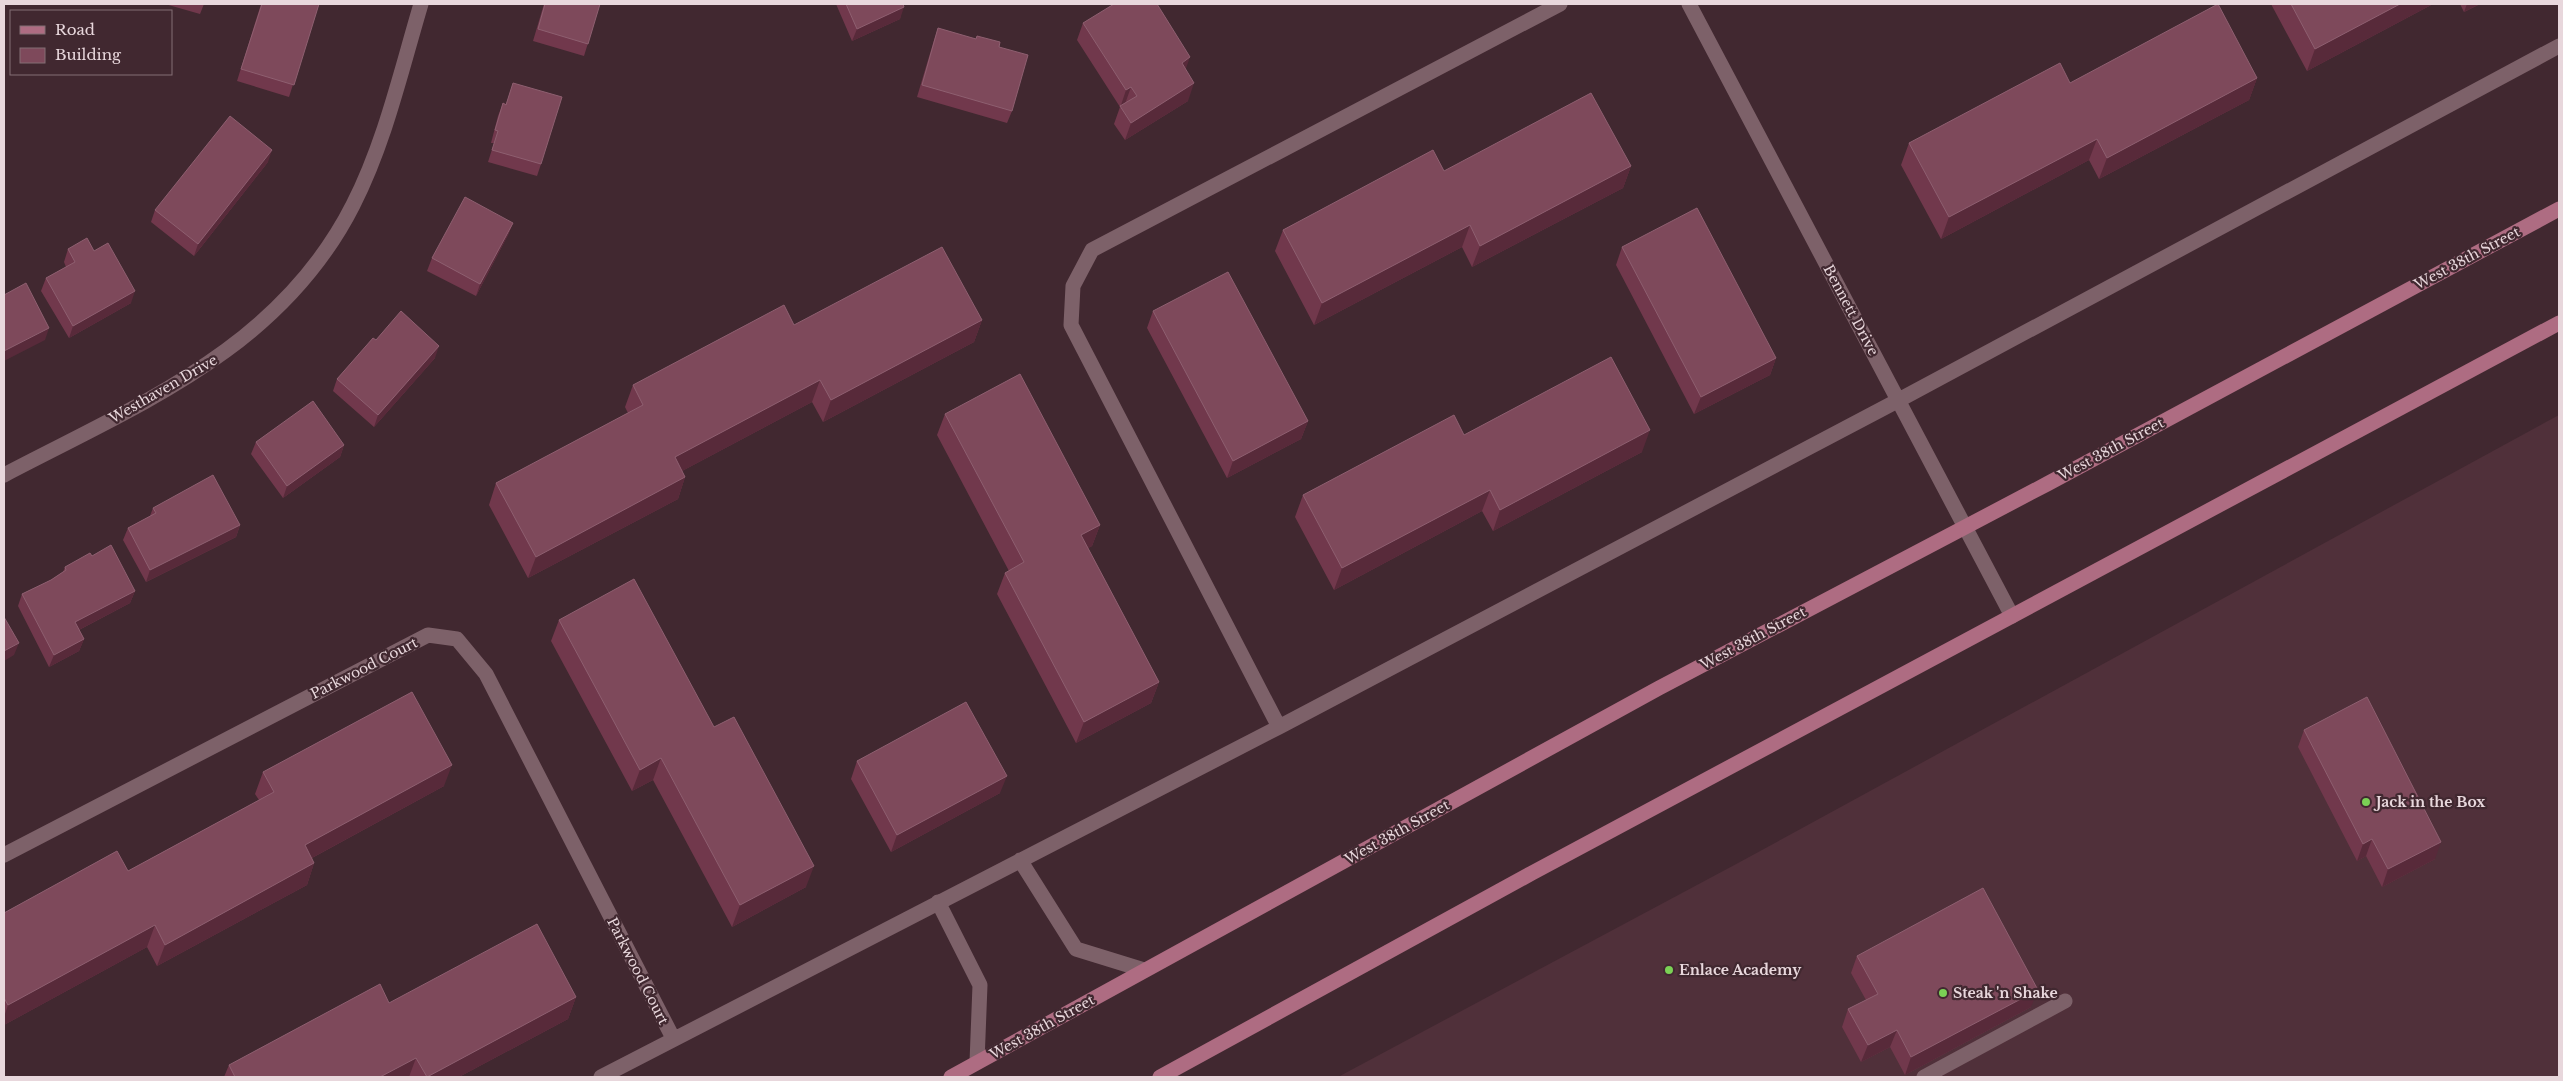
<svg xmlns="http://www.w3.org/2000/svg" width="2563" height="1081" font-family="'Libre Baskerville',serif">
<rect width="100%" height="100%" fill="#412830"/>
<path fill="#50303a" d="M2559,415V1077H1338L1740,862Z"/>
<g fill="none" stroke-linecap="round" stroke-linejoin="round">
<path stroke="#7d6169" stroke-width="15" d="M1689,4L2012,616
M4,475C139,404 280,349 353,205C385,142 401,71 421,4
M1279,727L1071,325L1073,286L1092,250L1560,4
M4,855L428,635L457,639L486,674L673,1038
M1020,860L1076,949L1144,970
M938,902L980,985L977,1062
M601,1077L1279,727L1899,400L2559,46
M1924,1077L2065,1001"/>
<path stroke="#ae6c82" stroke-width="15" d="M951,1077L1659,688L2047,484L2559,209
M1160,1077L1532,873L2559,323"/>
</g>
<path fill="#71384c" d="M165,4H204L200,14Z
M261,4H319L289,97L237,81Z
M544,4H600L584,56L533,41Z
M836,4H903L900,19L852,41Z
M2271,4H2433L2307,71Z
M2460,4H2480L2464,12Z
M1083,23L1186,69L1188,101L1125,140L1114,124L1120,107L1077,40Z
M938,28L999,47L1012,111L1007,123L917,97L934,40Z
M2257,78L2249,100L2099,179L2089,160L1941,239L1901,165L1909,143L2070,83Z
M513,83L541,164L537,176L488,162L494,143H491L498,116L503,103L506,104Z
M268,162L194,256L151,222L155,210Z
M1631,166L1623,188L1472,267L1462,247L1314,325L1275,251L1283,230L1444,171Z
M513,223L508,235L476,296L427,271L432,258Z
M1622,247L1776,358L1770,375L1694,414L1616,265Z
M68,249L94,251L131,303L69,338L41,291L46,278L66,267L64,262Z
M1153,311L1308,421L1301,439L1227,478L1147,328Z
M982,320L974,342L823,422L812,402L682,471L685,477L678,499L528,578L489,505L496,483L628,413L625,407L633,385L794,325Z
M376,340L435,358L374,427L333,391L337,379Z
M945,414L1100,525L1092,546L1088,548L1159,682L1151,703L1076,743L997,594L1005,573L1009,571L937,435Z
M1464,435L1642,452L1493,531L1482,511L1334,590L1295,517L1303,495Z
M256,442L344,445L340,457L283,498L251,454Z
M153,508L240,525L236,537L146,582L123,540L128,528L150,516Z
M92,556L135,591L130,603L79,630L84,639L79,651L49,667L18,606L22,594L51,580L63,572L65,567Z
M559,620L714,727L806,887L732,927L653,780L632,791L551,641Z
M2304,730L2435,859L2382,887L2366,856L2357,861L2298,747Z
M857,761L1000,793L891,852L851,779Z
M263,772L444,786L312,858L314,863L307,885L157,966L147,947L4,1025V913L128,871L259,800L255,794Z
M1857,956L2031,1007L1905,1075L1890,1047L1861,1062L1842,1027L1848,1009L1866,1000L1851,973Z
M576,997L568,1019L459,1077H224L229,1065L389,1003Z"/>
<path fill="#582a3a" d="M2400,4H2433L2307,71L2315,49Z
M2467,4H2480L2464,12Z
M904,7L900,19L852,41L857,29Z
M1190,57L1184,74L1182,63Z
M2257,78L2249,100L2099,179L2107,158Z
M1194,83L1188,101L1125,140L1131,123Z
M1131,87L1125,104L1120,108L1126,90Z
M2097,139L2089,160L1941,239L1949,217Z
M272,150L268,162L194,256L198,244Z
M1631,166L1623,188L1472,267L1480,246Z
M513,223L508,235L476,296L480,284Z
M1470,225L1462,247L1314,325L1322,303Z
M135,291L131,303L69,338L73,326Z
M982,320L974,342L823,422L831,400Z
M49,328L45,340L4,361V351Z
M439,346L435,358L374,427L378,415Z
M1776,358L1770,375L1694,414L1701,397Z
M820,380L812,402L667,479L675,457Z
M1308,421L1301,439L1227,478L1233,461Z
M1650,430L1642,452L1493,531L1500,510Z
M344,445L340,457L283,498L287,486Z
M685,477L678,499L528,578L536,557Z
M1490,490L1482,511L1334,590L1342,568Z
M240,525L236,537L146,582L150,570Z
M1100,525L1092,546L1073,556L1081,535Z
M135,591L130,603L71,634L75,622Z
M84,639L79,651L49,667L54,655Z
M19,643L14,655L4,661V651Z
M1159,682L1151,703L1076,743L1084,722Z
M661,758L653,780L632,791L640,770Z
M452,765L444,786L297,866L305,845Z
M1007,776L1000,793L891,852L897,835Z
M2372,839L2366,856L2357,861L2363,844Z
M2441,842L2435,859L2382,887L2388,869Z
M314,863L307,885L157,966L165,945Z
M814,866L806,887L732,927L740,905Z
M155,925L147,947L4,1025V1017L8,1005Z
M2038,990L2031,1007L1905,1075L1911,1057Z
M576,997L568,1019L459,1077H427Z
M1897,1030L1890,1047L1861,1062L1868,1045Z
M416,1058L409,1077H380Z"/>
<path fill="#7e495b" stroke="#8e5f70" d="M262,4H319L294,85L241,69Z
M545,4H600L588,44L538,29Z
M846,4H903L904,7L857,29Z
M1114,4H1157L1190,57L1182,63L1194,83L1131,123L1120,106L1137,96L1131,87L1126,90L1083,23Z
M2218,4L2257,78L2107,158L2097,139L1949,217L1909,143L2060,63L2070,83Z
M2291,4H2400L2315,49Z
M938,28L976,39L977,36L1000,42L999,47L1028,55L1012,111L922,85Z
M513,83L562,97L541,164L492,150L498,131L495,130L503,103L506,105Z
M1591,93L1631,166L1480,246L1470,225L1322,303L1283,230L1433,150L1444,171Z
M230,116L272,150L198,244L155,210Z
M465,197L513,223L480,284L432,258Z
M1697,208L1776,358L1701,397L1622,247Z
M87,238L94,251L108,243L135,291L73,326L46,278L75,262L68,249Z
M942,247L982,320L831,400L820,380L675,457L685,477L536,557L496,483L643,405L633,385L784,305L794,325Z
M1228,272L1308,421L1233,461L1153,311Z
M26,283L49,328L4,351V295Z
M401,311L439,346L378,415L337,379L373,338L376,340Z
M1611,357L1650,430L1500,510L1490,490L1342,568L1303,495L1454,415L1464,435Z
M1020,374L1100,525L1081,535L1159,682L1084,722L1005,573L1024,562L945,414Z
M313,401L344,445L287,486L256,442Z
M213,475L240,525L150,570L128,528L156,513L153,508Z
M111,545L135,591L75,622L84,639L54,655L22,594L51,580L66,570L65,567L90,553L92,556Z
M634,579L714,727L734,717L814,866L740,905L661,758L640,770L559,620Z
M4,617L19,643L4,651Z
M412,692L452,765L305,845L314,863L165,945L155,925L8,1005L4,998V913L117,851L128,871L274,792L263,772Z
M2367,697L2441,842L2388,869L2372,839L2363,844L2304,730Z
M966,702L1007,776L897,835L857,761Z
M1983,888L2038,990L1911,1057L1897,1030L1868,1045L1848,1009L1878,994L1857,956Z
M537,924L576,997L427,1077L416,1058L380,1077H235L229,1065L380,984L389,1003Z"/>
<g fill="#7bd155" stroke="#412830" stroke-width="2">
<circle cx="2366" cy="802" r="5"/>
<circle cx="1669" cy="970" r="5"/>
<circle cx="1943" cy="993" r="5"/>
</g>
<g text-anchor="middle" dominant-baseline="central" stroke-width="4.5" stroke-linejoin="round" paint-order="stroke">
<g font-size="14" fill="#e8d7dc" stroke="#412830">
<text transform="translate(2467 258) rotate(-28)">West 38th Street</text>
<text transform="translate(1851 310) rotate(62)">Bennett Drive</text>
<text transform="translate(163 389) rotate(-30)">Westhaven Drive</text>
<text transform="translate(2111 449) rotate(-28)">West 38th Street</text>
<text transform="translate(1753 638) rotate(-28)">West 38th Street</text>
<text transform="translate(364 668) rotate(-27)">Parkwood Court</text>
<text transform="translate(1397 832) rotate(-29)">West 38th Street</text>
<text transform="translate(638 971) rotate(63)">Parkwood Court</text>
<text transform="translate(1042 1027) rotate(-29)">West 38th Street</text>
</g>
<g font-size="14" font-weight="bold" fill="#e8d7dc" stroke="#412830" text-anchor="start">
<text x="2376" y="802">Jack in the Box</text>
<text x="1679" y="970">Enlace Academy</text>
<text x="1953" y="993">Steak 'n Shake</text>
</g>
</g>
<rect width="2563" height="1081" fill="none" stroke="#e8d7dc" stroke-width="10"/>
<rect x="10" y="10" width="162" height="65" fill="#412830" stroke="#846e75"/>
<rect x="20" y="26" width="25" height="8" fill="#ae6c82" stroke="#846e75"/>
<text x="55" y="35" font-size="15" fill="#e8d7dc">Road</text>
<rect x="20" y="48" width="25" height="15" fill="#7e495b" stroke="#846e75"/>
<text x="55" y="60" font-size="15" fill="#e8d7dc">Building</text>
</svg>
